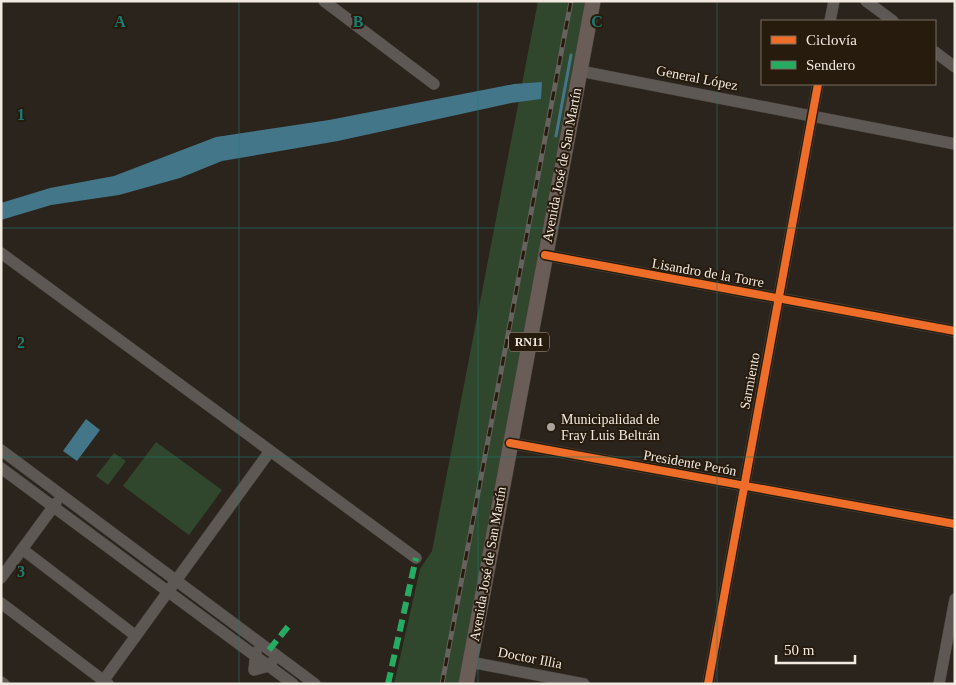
<svg xmlns="http://www.w3.org/2000/svg" width="956" height="685" font-family="Georgia,serif">
<rect width="100%" height="100%" fill="#2b241d"/>
<path fill="#30462d" d="M538,1H593L466,684H394L420,569L432,551Z
M156,442L222,490L189,535L123,486Z
M114,453L126,461L108,485L96,476Z"/>
<path fill="#447689" d="M542,82L541,99L511,103L338,141L222,161L180,178L119,195L51,205L1,220V203L50,188L114,176L216,137L329,120L514,84Z
M86,419L100,430L77,461L63,451Z"/>
<g fill="none" stroke-linecap="round" stroke-linejoin="round">
<path stroke="#447689" stroke-width="3" d="M556,136L571,55"/>
<defs>
<path id="minor" d="M324,1L434,84
M866,1L893,21
M830,21L834,1
M935,52L955,67
M580,71L955,144
M1,253L416,558
M545,255L955,331
M510,443L955,524
M1,450L315,684
M1,468L293,684
M22,549L136,636
M1,578L56,503
M1,603L108,684
M256,652L254,670L269,666L272,662
M470,662L584,684
M1,682L4,684
M101,684L270,451
M708,684L818,84
M939,684L955,599"/>
<path id="major" d="M466,684L593,1"/>
</defs>
<use href="#minor" stroke="#48423c" stroke-width="12"/>
<use href="#major" stroke="#48423c" stroke-width="16"/>
<use href="#minor" stroke="#5d5853" stroke-width="11"/>
<use href="#major" stroke="#6a5d57" stroke-width="15"/>
<defs>
<path id="rail" d="M442,684L571,1"/>
</defs>
<use href="#rail" stroke="#67625d" stroke-width="5"/>
<use href="#rail" stroke="#271b0d" stroke-width="3" stroke-dasharray="9" stroke-linecap="butt"/>
<path stroke="#26ab63" stroke-width="6" stroke-dasharray="12 6" stroke-linecap="butt" d="M269,650L291,623
M388,684L416,558"/>
<defs>
<path id="cycleway" d="M545,255L955,331
M510,443L955,524
M708,684L818,84"/>
</defs>
<use href="#cycleway" stroke="#271b0d" stroke-width="11"/>
<use href="#cycleway" stroke="#ee6e29" stroke-width="8"/>
</g>
<path fill="none" stroke="#1a7c74" stroke-width="1" stroke-opacity="0.55" d="M239,1V684M478,1V684M717,1V684M1,228H955M1,457H955"/>
<circle fill="#aca49c" stroke="#271b0d" stroke-width="2" cx="551" cy="427" r="5"/>
<g text-anchor="middle" dominant-baseline="central" stroke-width="4" stroke-linejoin="round" paint-order="stroke">
<rect fill="#271b0d" stroke="#b5aba1" stroke-width="1" x="509" y="332.5" width="40" height="19" rx="4"/>
<g font-size="12" font-weight="bold" fill="#f2e9e0">
<text x="529" y="342">RN11</text>
</g>
<g font-size="14" fill="#f2e9e0" stroke="#271b0d">
<text transform="translate(697 78) rotate(11)">General López</text>
<text transform="translate(562 165) rotate(-79)">Avenida José de San Martín</text>
<text transform="translate(708 273) rotate(10)">Lisandro de la Torre</text>
<text transform="translate(750 381) rotate(-79)">Sarmiento</text>
<text transform="translate(690 463) rotate(10)">Presidente Perón</text>
<text transform="translate(488 564) rotate(-80)">Avenida José de San Martín</text>
<text transform="translate(530 658) rotate(11)">Doctor Illia</text>
</g>
<g font-size="14" fill="#f2e9e0" stroke="#271b0d" text-anchor="start">
<text x="561" y="419">Municipalidad de<tspan x="561" dy="16">Fray Luis Beltrán</tspan></text>
</g>
</g>
<g font-size="16" text-anchor="middle" font-weight="bold" fill="#1a7c74" stroke="#271b0d" stroke-width="4" stroke-linejoin="round" paint-order="stroke">
<text x="120" y="27">A</text>
<text x="358" y="27">B</text>
<text x="597" y="27">C</text>
<text x="21" y="120">1</text>
<text x="21" y="348">2</text>
<text x="21" y="577">3</text>
</g>
<rect width="956" height="685" fill="none" stroke="#f2e9e0" stroke-width="5"/>
<rect x="761" y="20" width="175" height="65" fill="#271b0d" stroke="#786d61"/>
<rect x="771" y="36" width="25" height="8" fill="#ee6e29" stroke="#786d61"/>
<text x="806" y="45" font-size="15" fill="#f2e9e0">Ciclovía</text>
<rect x="771" y="61" width="25" height="8" fill="#26ab63" stroke="#786d61"/>
<text x="806" y="70" font-size="15" fill="#f2e9e0">Sendero</text>
<path d="M776 655v8h79v-8" fill="none" stroke="#f2e9e0" stroke-width="2.5"/>
<text x="784" y="655" font-size="15" fill="#f2e9e0" stroke="#271b0d" stroke-width="4" paint-order="stroke">50 m</text>
</svg>
